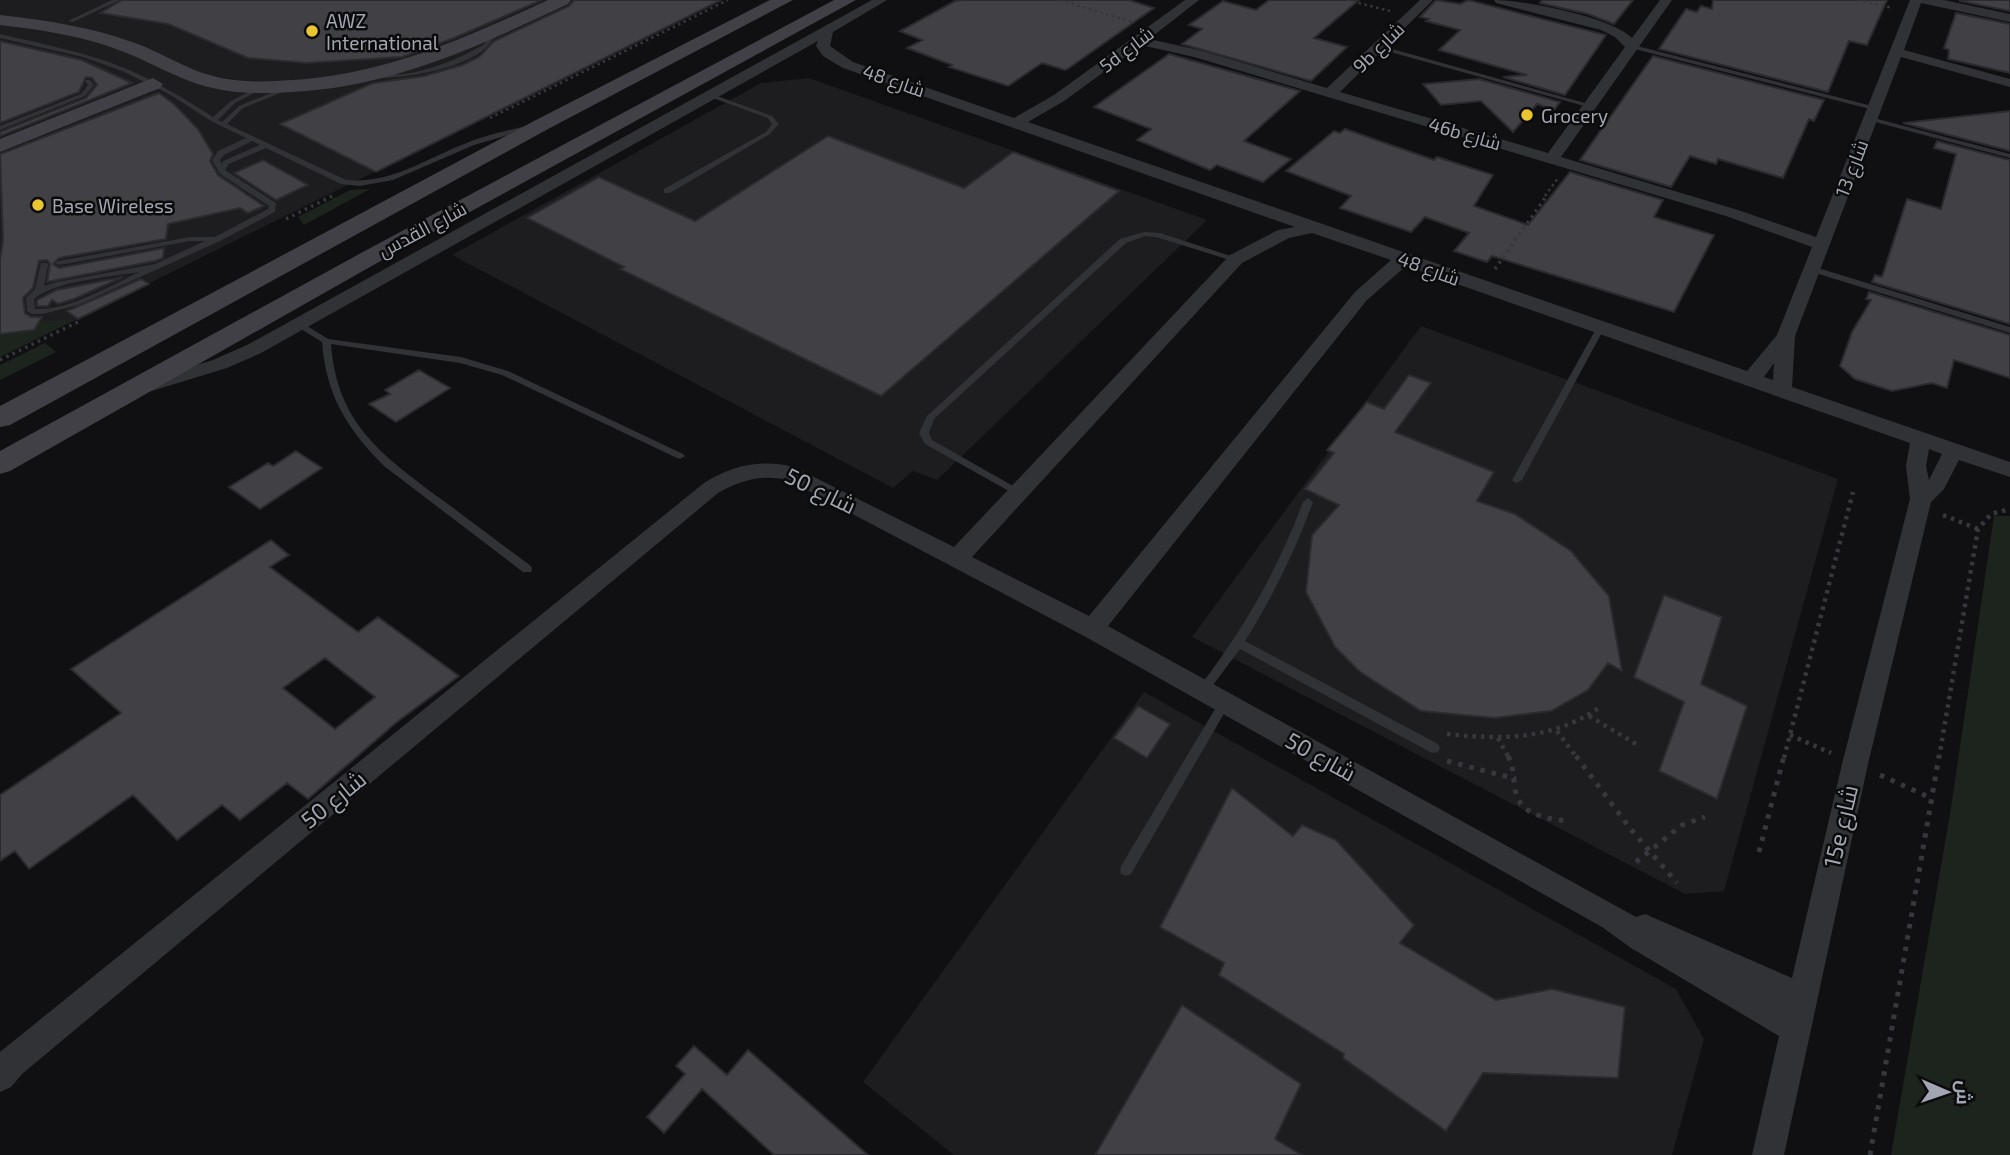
<svg xmlns="http://www.w3.org/2000/svg" width="2010" height="1155" font-family="'Exo 2',Cairo,sans-serif">
<rect width="100%" height="100%" fill="#101012"/>
<path fill="#1d1c1e" d="M0,0H722L0,357Z
M809,78L1207,220L937,480L913,471L893,488L452,255L761,83Z
M1421,326L1838,479L1724,891L1685,894L1192,637Z
M1144,692L1676,989L1704,1039L1672,1155H954L863,1082Z"/>
<path fill="#1d241e" d="M370,189L304,225L298,217L350,190Z
M75,320L0,357V325L13,333L34,330L39,321Z
M45,343L56,352L0,380V365Z
M1994,516H2010V1155H1891L1951,808Z"/>
<path fill="#404045" stroke="#2b2a2e" stroke-width="2" fill-rule="evenodd" d="M122,0H542L454,38L402,57L306,63L248,58L168,24L100,13Z
M574,0H721L376,172L280,124L373,83L424,76L462,65L479,57L494,41L569,6Z
M961,0H1129L1154,8L1069,68L1065,70L1042,63L1008,86L949,67L952,65L907,48L922,40L900,31L955,1Z
M1269,0H1359L1314,38L1347,47L1311,81L1182,44L1202,29L1189,25L1223,1L1256,10Z
M1436,0L1460,4L1468,0L1606,35L1565,95L1503,77L1527,75L1439,50L1460,30L1426,21L1429,19L1420,17Z
M1542,0H1633L1614,24L1588,14L1540,3Z
M1713,0H1887L1867,45L1849,41L1828,92L1659,49L1686,9L1697,12L1701,6L1712,9Z
M2010,0V11L1960,1V0Z
M1956,13L2010,24V73L1948,59L1949,50L1944,48Z
M0,41L82,60L132,83L0,136V132L86,98L97,85L92,78L86,77L79,92L0,123Z
M1169,54L1300,91L1244,141L1291,159L1263,182L1217,165L1210,170L1137,140L1151,129L1094,107Z
M1653,56L1824,100L1814,121L1809,119L1783,178L1718,159L1716,164L1690,156L1671,187L1580,160Z
M1479,79L1560,102L1554,110L1537,104L1513,132L1481,101L1441,105L1423,84Z
M159,93L174,104L198,129L213,154L210,161L218,175L264,206L248,213L240,208L168,224L166,239L59,258L53,264L59,268L164,248L163,258L155,261L47,282L50,264L47,260L39,261L33,288L23,298L25,313L31,317H42L34,330L0,334V259L3,241L0,154Z
M2010,111V151L1903,123Z
M1345,129L1434,160L1437,157L1493,175L1474,206L1528,225L1570,172L1663,200L1654,217L1714,235L1674,312L1492,256L1487,262L1454,251L1469,233L1425,217L1411,232L1340,208L1351,196L1286,171L1334,131L1340,133Z
M828,136L964,188L1013,152L1119,191L881,396L620,269L624,267L527,218L599,177L695,221Z
M1937,141L2010,160V324L1872,282L1875,275L1882,277L1907,199L1941,209L1956,154L1934,148Z
M263,160L308,185L276,200L234,173Z
M123,277L74,299L58,304L52,300L48,306H37V300L56,290Z
M141,279L149,284L78,319L67,311Z
M1869,292L2010,335V378L1954,360L1947,388L1932,383L1892,391L1855,379L1840,366L1852,332L1871,300L1866,299Z
M419,370L450,388L396,422L369,404L390,394L385,390Z
M1409,375L1431,383L1395,432L1494,472L1477,501L1515,514L1571,551L1609,596L1622,671L1608,663L1588,690L1551,711L1494,718L1421,711L1360,672L1335,647L1306,592L1312,535L1339,505L1305,489L1334,453L1327,450L1367,402L1384,409Z
M296,451L322,468L260,509L229,487L268,463L273,466Z
M271,540L289,555L270,567L358,632L378,617L459,676L397,722L308,799L287,783L240,820L222,805L177,840L133,795L29,869L15,851L0,861V795L121,713L71,669ZM325,658L375,697L335,729L283,688Z
M1664,595L1722,617L1701,684L1747,706L1717,799L1659,771L1684,702L1634,677Z
M1138,706L1170,724L1147,758L1114,738Z
M1232,788L1293,836L1302,825L1336,840L1414,925L1400,943L1496,1000L1552,989L1625,1007L1618,1078L1483,1073L1446,1131L1343,1058L1344,1054L1219,975L1224,963L1160,927Z
M1182,1005L1301,1084L1275,1139L1302,1155H1095Z
M694,1046L727,1075L748,1050L868,1155H774L702,1089L664,1133L647,1117L685,1074L676,1066Z"/>
<g fill="none" stroke-linecap="round" stroke-linejoin="round">
<path stroke="#37383d" stroke-width="2.5" stroke-dasharray="2.5 3.5" stroke-linecap="butt" d="M1060,0L1133,22
M1347,0L1390,11
M1858,0L1893,8
M490,118L728,0
M1545,196L1558,178"/>
<path stroke="#37383d" stroke-width="3.5" stroke-dasharray="2.5 4.5" stroke-linecap="butt" d="M286,219L332,196
M1495,269L1547,195
M0,360L78,322"/>
<path stroke="#37383d" stroke-width="4.5" stroke-dasharray="3.5 5" stroke-linecap="butt" d="M1943,515L1978,529
M1589,716L1636,744
M1557,731L1577,758
M1447,734C1502,740 1553,740 1600,707
M1790,735L1831,753
M1498,738L1509,758
M1784,758L1853,492
M1939,758L1978,529L1991,514L2010,509"/>
<path stroke="#37383d" stroke-width="5" stroke-dasharray="4.5 7" stroke-linecap="butt" d="M1508,756C1514,768 1513,776 1515,789C1519,815 1545,818 1567,821
M1576,756L1629,827L1677,883
M1447,761L1516,779
M1880,775L1931,798
M1759,852L1784,756
M1636,862L1682,825L1705,817
M1870,1155L1939,756"/>
<path fill="#313236" fill-rule="evenodd" d="M112,0H120L73,22L68,21Z
M492,31L495,33C487,67 404,79 374,78L371,76C380,72 393,75 404,74C432,70 458,59 483,45L487,40L489,33Z
M0,34C42,44 86,52 127,69C157,82 185,99 213,117L231,101L258,87H262V89L235,103L218,120L222,122L239,106L281,89H285V91L243,108L227,124L346,180C388,184 421,162 459,146C482,136 507,130 532,125L535,127L474,145L393,180L360,186L341,184L266,148L229,164L225,170L276,203L275,212L220,241L78,305L43,314H31L27,311L26,298L35,289L41,263H47L48,265L44,286L57,282L155,264L205,241H190L59,265L55,263L59,261L190,237H215L268,209L269,206L220,174L212,160L218,151L246,138L211,121L169,94L122,71L83,57L0,38ZM252,141L260,145L223,161L222,164L220,160L224,155ZM139,272C110,286 68,311 35,309L34,299C54,281 111,277 139,272Z
M1378,45L1592,105L1593,106L1588,107L1376,48L1375,47Z
M1633,45L1876,107L1877,108L1874,110L1631,48L1630,47Z
M86,80H90L94,85L85,96L0,130V126L81,94L88,85L85,81Z
M710,95H714L772,116L779,124L770,134L670,193H664V189L766,132L772,124L768,118L710,97Z
M1870,117L2010,154V158L1868,120V118Z
M1144,232L1160,233L1240,259L1236,261H1233L1156,237L1145,236L1126,243L934,419L929,433L932,440L1022,491L1024,493L1022,495H1016L925,444L919,433L927,416L1120,239Z
M1809,267H1815L2010,327V333L1809,271Z
M299,321L328,339L461,357L508,371L683,454L685,456L680,459L677,458L502,375L460,363L331,344C337,424 382,455 441,499C471,521 501,544 531,566L532,569L531,572H523L384,466C347,429 326,395 322,342L296,326V322Z
M1601,324L1605,327L1522,480L1517,483L1514,482L1512,480L1597,327Z
M1308,498L1313,502C1295,551 1273,597 1245,641L1438,744L1440,748L1438,752L1434,753L1430,752L1240,649L1207,693L1203,695L1199,693L1197,690L1199,687C1244,629 1277,571 1303,502Z
M1225,697L1229,699L1231,702L1229,705L1131,874L1126,876L1121,874L1120,870L1121,866L1221,699Z"/>
<path fill="#313236" fill-rule="evenodd" d="M872,0H887L833,32L830,46L853,62L1014,118L1054,95L1185,0H1199L1149,39L1203,51L1327,88L1420,0H1433L1340,92L1548,153L1625,47L1615,37L1601,30L1496,3L1494,0C1524,0 1611,17 1632,38L1660,0H1672L1561,157L1738,210L1816,237L1910,0H1944L2010,14V22L1921,3L1904,50L2010,79V87L1901,57L1795,336L1792,387L2010,462V477L1959,460L1944,489L1931,502L1868,764L1784,1155H1752L1779,1036L1631,948L1602,927L1084,636L788,480C762,474 741,480 718,493L22,1074L11,1087L0,1092V1052L704,483C733,465 761,459 794,467L954,547L1230,255L1278,230L1295,227L843,68L823,56L816,46L818,41L261,353L227,368L145,393L138,391L135,387L138,383L213,360L247,345ZM1141,45L1194,57L1726,216L1812,247L1777,335L1747,371L1028,122L1064,101ZM1312,233L1391,260L1355,292L1089,616L972,557L1242,263L1289,238ZM1406,266L1910,443L1906,466L1910,499L1842,764L1792,978L1645,914L1636,917L1108,626L1367,300ZM1774,363L1773,380L1764,377ZM1929,449L1942,454L1929,480L1926,466Z"/>
<path fill="#404046" fill-rule="evenodd" d="M548,0H571L568,4C479,46 392,87 292,92C264,94 235,94 208,87C178,79 152,63 124,52C85,36 42,30 0,25V15C45,20 92,27 135,43C161,52 185,69 213,76C238,83 266,82 292,80C384,75 465,38 548,0Z
M770,0H793L550,128L10,425L0,427V406L536,120Z
M834,0H856L377,263L10,471L0,474V451L361,253Z
M153,78L163,84L160,88L0,152V139Z"/>
</g>
<g fill="#e9c530" stroke="#0b0b0c" stroke-width="2.5">
<circle cx="312" cy="31" r="7"/>
<circle cx="1527" cy="115" r="7"/>
<circle cx="38" cy="205" r="7"/>
</g>
<g text-anchor="middle" dominant-baseline="central" stroke-width="5" stroke-linejoin="round" paint-order="stroke">
<g font-size="19" fill="#a2a5b2" stroke="#0b0b0c" text-anchor="start">
<text x="326" y="20">AWZ<tspan x="326" dy="22">International</tspan></text>
<text x="1541" y="115">Grocery</text>
<text x="52" y="205">Base Wireless</text>
</g>
<g font-size="19" fill="#a2a5b2" stroke="#0b0b0c">
<text transform="translate(1378 47) rotate(-44)">9b شارع</text>
<text transform="translate(1126 49) rotate(-37)">5d شارع</text>
<text transform="translate(894 80) rotate(19)">شارع 48</text>
<text transform="translate(1465 133) rotate(16)">46b شارع</text>
<text transform="translate(1851 168) rotate(-69)">شارع 13</text>
<text transform="translate(422 229) rotate(-28)">شارع القدس</text>
<text transform="translate(1429 268) rotate(20)">شارع 48</text>
</g>
<g font-size="23" fill="#a2a5b2" stroke="#0b0b0c">
<text transform="translate(821 490) rotate(26)">شارع 50</text>
<text transform="translate(1321 756) rotate(29)">شارع 50</text>
<text transform="translate(333 799) rotate(-39)">شارع 50</text>
<text transform="translate(1840 826) rotate(-77)">15e شارع</text>
</g>
</g>
<g transform="translate(1947 1092) rotate(92)" stroke="#0b0b0c" stroke-width="5" paint-order="stroke">
<path d="M0-5L12 26L0 18L-12 26Z" fill="#a2a5b2"/>
<text y="-10" font-size="19" font-weight="bold" text-anchor="middle" fill="#a2a5b2">ش</text>
</g>
</svg>
